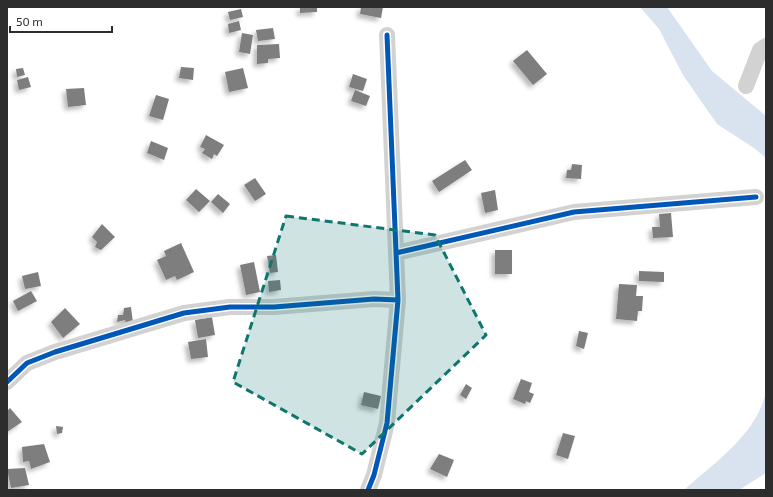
<svg xmlns="http://www.w3.org/2000/svg" width="773" height="497" font-family="'Exo 2',sans-serif">
<defs>
<filter id="shadow"><feDropShadow dx="-3.5" dy="3.5" stdDeviation="2" flood-color="#0004"/></filter>
</defs>
<rect width="100%" height="100%" fill="#fff"/>
<path fill="#d9e2ef" d="M640,7H667L712,71L766,116V158L754,148L717,124L683,75L659,29Z
M766,390V473L739,490H684C714,463 759,433 766,390Z"/>
<path fill="#7e7e7e" filter="url(#shadow)" d="M300,7H317V12L300,13Z
M361,7H383L381,18L360,14Z
M241,9L243,17L230,20L228,12Z
M239,21L241,30L229,33L228,24Z
M273,28L275,39L258,41L256,30Z
M242,33L253,35L250,54L239,52Z
M279,44L280,58L268,59V63L257,64V45Z
M527,50L547,74L533,85L513,61Z
M181,67L194,68L193,80L179,78Z
M23,68L25,75L17,77L16,69Z
M243,68L248,88L229,92L225,72Z
M353,74L367,79L363,91L349,87Z
M28,77L31,87L19,90L17,80Z
M84,88L86,105L68,107L66,89Z
M355,90L370,96L366,106L351,101Z
M156,95L169,99L163,120L149,116Z
M206,135L224,145L217,156L214,154L212,159L202,153L205,149L200,147Z
M151,141L168,148L164,160L147,153Z
M465,160L472,170L439,192L432,181Z
M572,164L582,165L581,179L566,178L567,170H571Z
M255,178L266,194L255,201L244,185Z
M196,189L210,201L199,212L186,200Z
M495,190L498,210L485,213L481,193Z
M218,194L230,204L223,213L211,202Z
M671,213L673,237L653,238L652,227H660L659,214Z
M102,224L115,237L101,250L95,247L97,242L92,237Z
M181,243L194,272L177,280L175,276L166,280L157,260L166,256L164,251Z
M495,250H512V274H495Z
M276,255L278,272L270,273L267,256Z
M254,262L260,292L246,295L240,265Z
M639,271L664,272V282L639,281Z
M38,272L41,286L25,289L22,276Z
M280,280L281,290L269,292L268,281Z
M619,284L637,285L636,296H643L642,311H638L637,321L616,319Z
M31,291L37,301L18,311L13,301Z
M131,307L133,323L126,324L125,320L117,322L118,315H123L124,308Z
M65,308L80,324L63,338L51,322Z
M212,317L215,335L198,338L195,320Z
M579,331L588,333L584,349L576,346Z
M206,339L208,357L191,359L188,342Z
M521,379L532,383L529,392L534,394L530,403L526,401L525,404L513,399Z
M466,384L472,388L466,399L460,395Z
M364,392L381,396L378,409L361,405Z
M10,408L22,422L7,432V411Z
M56,426L63,427L62,433L57,434Z
M563,433L575,436L568,459L556,455Z
M44,444L50,462L31,469L29,461L23,462L22,447Z
M439,454L454,460L447,477L430,469Z
M25,468L29,485L11,488L7,469Z"/>
<g fill="none" stroke-linecap="round" stroke-linejoin="round">
<path stroke="#d2d2d2" stroke-width="16" d="M746,86L760,50L766,46
M396,253L574,212L756,197
M7,382L27,363L55,352L184,313L230,307H274L374,299L398,300
M368,490L374,475L387,423L398,300L387,35"/>
<defs>
<path id="cycleway" d="M396,253L574,212L756,197
M7,382L27,363L55,352L184,313L230,307H274L374,299L398,300
M368,490L374,475L387,423L398,300L387,35"/>
</defs>
<use href="#cycleway" stroke="#fff" stroke-width="8"/>
<use href="#cycleway" stroke="#0057b8" stroke-width="5"/>
</g>
<path fill="#0f766e" fill-opacity="0.2" stroke="#0f766e" stroke-width="3" stroke-dasharray="8 5" stroke-linejoin="round" d="M286,216L435,235L486,335L362,454L233,382Z"/>
<rect width="773" height="497" fill="none" stroke="#2d2d2d" stroke-width="16"/>
<path d="M10 26v6h102v-6" fill="none" stroke="#2d2d2d" stroke-width="2"/>
<text x="16" y="26" font-size="12" fill="#2d2d2d" stroke="#ffffff" stroke-width="3" paint-order="stroke">50 m</text>
</svg>
